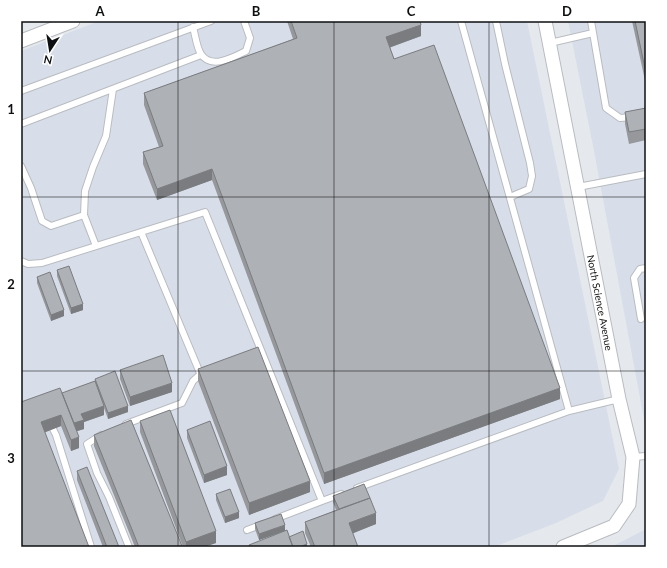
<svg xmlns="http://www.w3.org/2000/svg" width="667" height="568" font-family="Lato,sans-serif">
<rect width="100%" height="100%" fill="#e5e9ed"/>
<path fill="#d7dee9" d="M99,21H527L619,469L603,501L556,523L494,547H21V51Z
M568,21H646V430L594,151Z
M646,529V547H611Z"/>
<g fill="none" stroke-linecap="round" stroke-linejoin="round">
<defs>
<path id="lane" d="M461,21L569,411
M496,21L505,64L530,163L532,176L529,189L510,197
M591,21L606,108L620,118L646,116
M193,27C195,34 197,49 201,54C211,70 234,57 246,51L250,38L244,21
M550,43L593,33
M21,91L211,21
M21,124L201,55
M21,166L31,188L42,221L51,226L84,215L85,191L93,167L106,136L113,89
M578,187L646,174
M84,215L96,246
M141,232L200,373
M21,261L28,264L42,263L205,212L322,501L341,494
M641,319L634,278L640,269L646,268
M126,424L182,403L193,381L203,372
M53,429L56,435L91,547
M101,435L87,444L97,473L109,497L129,547
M633,457L646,456
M357,488L569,411L619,399
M275,519L322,501
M247,530L263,524"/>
<g id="street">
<path id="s1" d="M545,21L619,399L633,457L629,504L614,526L563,547"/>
<path d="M21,41L73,21"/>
</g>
</defs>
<use href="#lane" stroke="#b9bcc0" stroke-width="8"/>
<use href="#street" stroke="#b9bcc0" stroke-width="15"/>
<use href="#lane" stroke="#fff" stroke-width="6"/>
<use href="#street" stroke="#fff" stroke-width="13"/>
</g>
<path fill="#96989c" d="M287,21H420L421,36L390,47L394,59L560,399L324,484L212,180L157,200L143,164V152L159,147L144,105V93L293,39Z
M632,21H646V85Z
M646,108V140L629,144L625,124V112Z
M57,270L83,310L71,314L57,276Z
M37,277L64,316L51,321L37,283Z
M198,369L310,492L249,515L198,381Z
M120,370L172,392L130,406L120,379Z
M95,379L128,412L108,419L104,408V415L84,422V429L77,431L79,448L71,451L61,426L44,432L21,402L62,394L95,381Z
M140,421L216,543L204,547H183L140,432Z
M187,430L227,475L204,483L187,438Z
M94,435L178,547H135L94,446Z
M77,471L119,547H103L77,480Z
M216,494L239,518L225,523L216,500Z
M333,496L376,524L352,533L358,547H311L305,533V522L336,510L333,502Z
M255,523L285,531L259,540L255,529Z"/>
<path fill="#7a7c7f" d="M421,25V36L386,49V37Z
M212,169V180L157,200V189Z
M83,304V310L71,314V308Z
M64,310V316L51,321V315Z
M172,383V392L130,406V397Z
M560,388V399L324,484V473Z
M104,406V415L84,422V429L74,432V423L81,414Z
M128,406V412L108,419V413Z
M61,415V426L41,434V422Z
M79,437V448L71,451V440Z
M227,466V475L204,483V475Z
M310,481V492L249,515V503Z
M239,512V518L225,523V517Z
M376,513V524L349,535V523Z
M285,525V531L259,540V534Z
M216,531V543L204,547H186V542Z
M307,544V547H299Z"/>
<path fill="#aeb1b5" stroke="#7a7c7f" d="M291,21H420L421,25L386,37L394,59L434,45L560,388L324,473L212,169L157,189L143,152L163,146L144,93L297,38Z
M635,21H646V73Z
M646,108V129L629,132L625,112Z
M69,266L83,304L71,308L57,270Z
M50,272L64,310L51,315L37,277Z
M258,347L310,481L249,503L198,369Z
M163,355L172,383L130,397L120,370Z
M115,371L128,406L108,413L95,379Z
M95,381L104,406L81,414L84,420L74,423L62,393Z
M60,388L79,437L71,440L61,415L41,422L89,547H21V402Z
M170,410L216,531L186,542L140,421Z
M131,420L182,546L178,547H139L94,435Z
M210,421L227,466L204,475L187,430Z
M87,467L119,547H107L77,471Z
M364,484L370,498L339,509L333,496Z
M230,489L239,512L225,517L216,494Z
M370,498L376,513L349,523L358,547H315L305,522Z
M281,514L285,525L259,534L255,523Z
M287,530L293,547H250L249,545Z
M303,531L307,544L299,547H293L289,537Z"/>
<path fill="none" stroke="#0e0f10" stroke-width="1" stroke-opacity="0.55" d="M178,21V547M334,21V547M489,21V547M21,197H646M21,371H646"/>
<g text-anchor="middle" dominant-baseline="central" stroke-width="3.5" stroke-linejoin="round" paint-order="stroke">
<g font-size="10" fill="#0e0f10" stroke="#fff">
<text stroke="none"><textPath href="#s1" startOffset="287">North Science Avenue</textPath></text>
</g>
</g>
<rect width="667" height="568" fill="none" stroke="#ffffff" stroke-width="44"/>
<g transform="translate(50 50) rotate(192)" stroke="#ffffff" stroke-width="3" paint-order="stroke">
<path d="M0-3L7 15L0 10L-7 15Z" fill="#0e0f10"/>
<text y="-6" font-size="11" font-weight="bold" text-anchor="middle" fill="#0e0f10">N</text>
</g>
<rect x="22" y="22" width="623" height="524" fill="none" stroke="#0e0f10" stroke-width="1.5"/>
<g font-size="13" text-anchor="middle" font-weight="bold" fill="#0e0f10">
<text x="100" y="16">A</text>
<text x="256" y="16">B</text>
<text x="411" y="16">C</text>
<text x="567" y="16">D</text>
<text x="11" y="114">1</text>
<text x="11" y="289">2</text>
<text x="11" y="463">3</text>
</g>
</svg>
